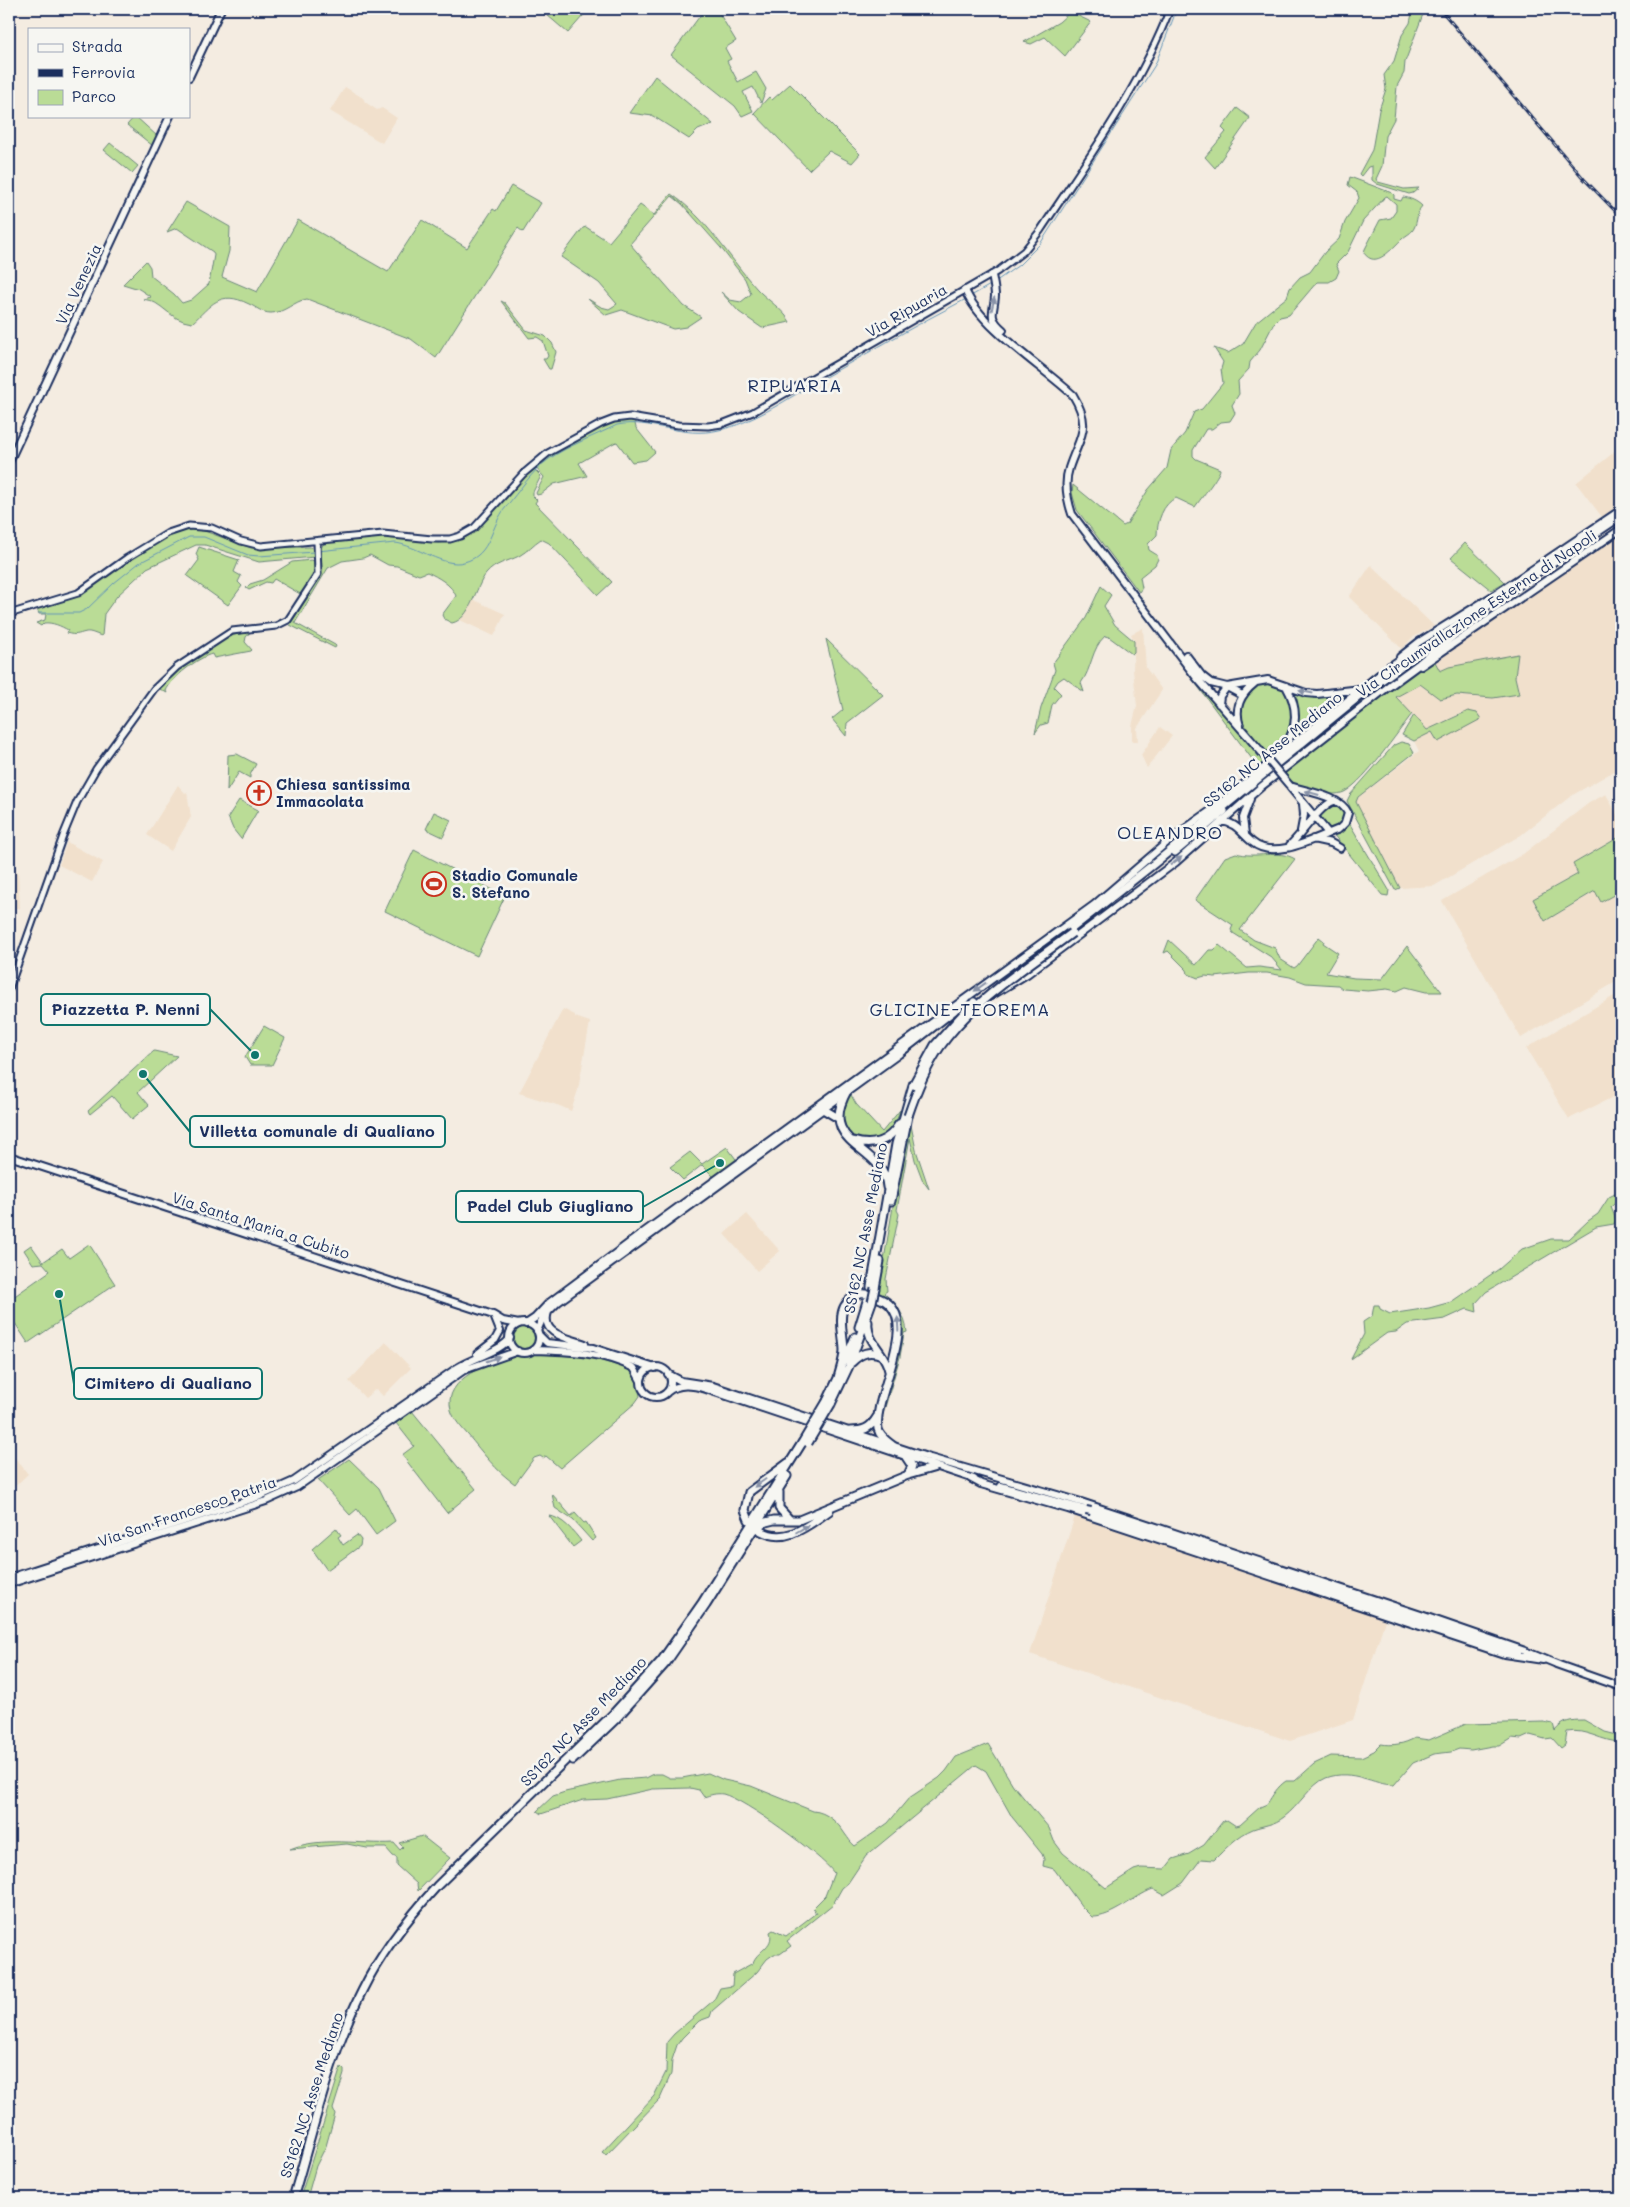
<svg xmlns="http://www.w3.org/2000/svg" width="1630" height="2207" font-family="Mali,sans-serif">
<rect width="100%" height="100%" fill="#f4ece1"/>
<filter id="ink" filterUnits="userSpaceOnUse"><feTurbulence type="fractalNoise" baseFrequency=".02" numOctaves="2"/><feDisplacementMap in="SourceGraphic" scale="10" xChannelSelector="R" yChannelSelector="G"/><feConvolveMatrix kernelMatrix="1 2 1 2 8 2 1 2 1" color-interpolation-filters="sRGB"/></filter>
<g filter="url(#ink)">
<path fill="#f1e0cc" d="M345,87L363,98L365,102L377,110L382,108L397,118L382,143L330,111Z
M1621,440V505L1618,504L1616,508L1602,517L1576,483L1613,453Z
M1621,532V767L1571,796L1521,835L1434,886L1400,888L1356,805V799L1419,751L1414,741L1432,732L1438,742L1462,713L1427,730L1395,697L1420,684L1440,699L1457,695L1493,698L1519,694L1515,677L1518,655L1449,667L1439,671L1434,660Z
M1371,565L1434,626L1412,638L1402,649L1349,597Z
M474,600L505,614L494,636L460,620Z
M1143,628L1146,668L1162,690L1137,728L1138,742H1132V726L1137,706L1133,670L1134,641L1131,634Z
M1160,727L1172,736L1147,768L1141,755Z
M178,785L185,793L187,792L191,817L171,851L147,835Z
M1606,794L1621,822V836L1573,864L1579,873L1533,899L1545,921L1596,891L1602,902L1621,891V979L1521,1038L1442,901L1523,854L1589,803Z
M67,842L103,862L92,882L59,865Z
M9,872H18L20,908H9Z
M1621,992V1093L1569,1119L1526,1048Z
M563,1009L575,1015V1017L590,1022L578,1090L571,1111L560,1106L519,1093Z
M747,1214L780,1251L757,1271L724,1234Z
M386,1342L411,1368L383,1396L376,1389L365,1398L349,1381Z
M9,1450L28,1474L9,1492Z
M1076,1513L1386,1617L1353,1720L1290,1741L1030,1654Z"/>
<path fill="#badc96" stroke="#6a867a" d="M540,9H589L568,33Z
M705,9H723L719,13L736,41L725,48L731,59L727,61L738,82L756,72L766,89L761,103L753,87L743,92L753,111L742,116L735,106L671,55Z
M1413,9H1425L1405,62L1404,73L1397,86L1394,119L1385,136L1382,166L1376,179L1378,182L1404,189L1419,188L1413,193L1409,194L1377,184L1372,180V166L1368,167L1361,176L1359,174L1372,150L1379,110L1386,89L1384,75L1394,61L1402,35L1410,23Z
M1070,12L1091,22L1065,56L1045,37L1031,44L1024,42L1059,22Z
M655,76L713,124L698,130L689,139L653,116L629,113Z
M790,84L860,154L852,163L829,151L809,170L754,113L769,97L772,100Z
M1237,108L1250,118L1215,168L1205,157L1226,132L1222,128Z
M135,116L157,136L153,146L127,125Z
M110,143L138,166L132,173L104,150Z
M1350,177L1392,193L1394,195V199L1401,201L1403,197C1410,198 1417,201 1422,206C1416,213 1418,221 1414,228C1412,233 1406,235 1402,239C1392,248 1376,270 1364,253L1365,249L1380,220L1391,218L1396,211V204L1387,196L1385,197L1363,221L1348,252L1336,264L1339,271L1336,278L1329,282H1317L1289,315L1280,317L1274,323L1260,350L1250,362L1249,369L1238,381L1239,394L1232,405L1235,413L1230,421L1221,422L1212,429H1206L1193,450V456L1196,459L1220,469C1220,475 1201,498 1195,507L1176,498C1163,503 1157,522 1157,535L1148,544L1149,550L1157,555L1158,559L1155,565L1140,577L1142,588L1139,592L1077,510L1072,493L1073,485L1123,526L1127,524L1148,490L1167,468L1171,450L1185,433L1194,412L1202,409L1223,383L1221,369L1223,362L1214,348L1228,353L1243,344L1256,322L1287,297L1290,288L1300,277L1310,272L1325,252L1339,239L1345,222L1359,198L1357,192L1348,185Z
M511,186L541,203L523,232L518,228L515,232L436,358L411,339L307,299C294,301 285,313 271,313C262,313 256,307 249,304C219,289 211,306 192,323C168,320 163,301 143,299L151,297L139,289L123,284L146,261L150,267L151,276L174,294L182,303L191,300L209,284L214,255L213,252L177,228L167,232L186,202L230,227L229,251L222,277L257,292L298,220L388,272L422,220L467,248L493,209L496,211Z
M671,194C706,217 729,258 757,289C767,300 783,309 790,322L762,328L739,312L721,292L730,300L741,302L751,294L745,279L721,248L682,204L672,196L630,244L684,306L701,317L686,327L673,329L622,310L606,315L588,299L601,307L609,309L617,304L599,283L561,257L583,228L586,227L609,242L640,205L654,215Z
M501,301L505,303L526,330L545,336L552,343L556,352L551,369H549L543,359H546L548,356L543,341L537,337L529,338Z
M623,419H634L636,428L655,452L646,460L632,462L617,442L614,443L579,463L587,476L554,484L541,494L537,495L536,493L544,477L534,466C560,446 592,429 623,419Z
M533,468L541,476L533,492V496L537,500L535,503L612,582L598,595L549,543L541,539C533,544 528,551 519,556C507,562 495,563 486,574C475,587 471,619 452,623L444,619L442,615L456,596C452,585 438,577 427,572L419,575L397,566L388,565L370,555L363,558L342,561L328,568L295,623L335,645L336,646L335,648L290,625L322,571L321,548L324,543L383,536L439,543L460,539L476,528Z
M199,529L251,548L310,547L314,549L315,557L259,562L205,545H196L147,568L117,596L104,614L102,636C97,635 91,631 86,632C77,634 77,636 66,633L68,630C61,626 52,622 44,623L41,626L36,623L45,620L46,614H39L36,607L83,594L116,569L172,534L181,531Z
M1465,543L1505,582L1491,590L1451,558Z
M199,547L239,560L234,572L241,576L238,582L242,586L228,605L187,576L199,560L196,554Z
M311,560L315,561L314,577L302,595L274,579L271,583L266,582L249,590L246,588L250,584L263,580L292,562Z
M1101,586L1111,595L1104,606L1115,625L1134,641V652L1132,654L1109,637L1105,636C1091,649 1092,669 1081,683L1084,692L1064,677L1058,681L1054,687L1061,694L1052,705L1048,723L1041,725L1035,733L1041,708L1055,670L1053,663L1086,618Z
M251,631L246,637L245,642L252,650L251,651L214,658L212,654C199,657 171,678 166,691L167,693L158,688C182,665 218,635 251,631Z
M826,639L883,695L847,723L846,736L832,719L843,710Z
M1518,654L1515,677L1519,694L1493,698L1457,695L1440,699L1420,684L1396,697L1412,714C1397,733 1366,779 1346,791C1336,798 1304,792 1294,784C1290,781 1287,775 1284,772L1385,691L1434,660L1440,671L1449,667Z
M1188,669L1263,762L1258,767L1190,676Z
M1264,683L1280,687L1290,697L1294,724L1284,744L1272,757C1259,742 1225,713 1247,694C1253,689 1257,685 1264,683Z
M1291,689L1352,693L1292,740L1298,715Z
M1468,711L1477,713L1481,719L1438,742L1432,732L1414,741L1402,735L1414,715L1427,730Z
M1401,742L1409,744L1414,753L1358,797L1356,802L1400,888L1395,890L1347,801L1350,795L1394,745Z
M237,754L256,764L250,775V778L239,772L227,791L228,755Z
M239,800L258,810L241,839L233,829L228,817Z
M1321 816a12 12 0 1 1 24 0a12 12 0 1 1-24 0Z
M434,812L451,820L443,837L426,829Z
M1348,821L1389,890L1388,896L1382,895L1333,834Z
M1621,836V891L1601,902L1595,891L1545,921L1533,899L1578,874L1573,864Z
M414,850L505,896L477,956L385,911Z
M1236,853C1255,859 1279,849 1295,859L1240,930L1254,940L1275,948L1280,959L1294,968L1297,966L1319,937L1324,941L1323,943L1338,953L1326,973L1354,978L1382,979L1407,946L1442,992H1426L1406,987L1397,991L1387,989L1368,991L1343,989L1338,985L1306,983L1290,977L1267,973H1249L1215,977L1205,976L1198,978L1188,974L1187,970L1168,951L1164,953L1169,940L1196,965L1209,950H1214L1219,945L1247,968L1259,967L1282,970L1271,957L1233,933L1231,930L1233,925L1195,900L1225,857Z
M264,1026L285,1038L272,1065H250L245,1057Z
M154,1051L177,1056L138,1092L149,1105L132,1119L112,1096L90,1114L88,1111Z
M850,1093L856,1104L882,1132L900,1110C892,1144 854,1155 841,1117L847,1096Z
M910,1120L916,1150L929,1189L923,1181L915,1160L910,1138L897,1210L899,1214L886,1279L887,1291L884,1293C896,1304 905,1314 907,1332L904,1333L900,1357L880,1424L901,1325L878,1295L905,1136Z
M727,1147L738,1162L715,1178L702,1165L683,1180L670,1167L690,1152L702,1164Z
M1621,1191V1197L1611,1207L1616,1220L1614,1224L1596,1227L1486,1292L1476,1303L1477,1312L1467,1309L1445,1319L1407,1324L1396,1332L1387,1333L1351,1359L1364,1334L1363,1322L1372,1316L1374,1305H1379L1380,1309L1390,1314L1429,1308L1451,1302L1499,1269L1522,1249L1551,1239H1569L1588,1221L1598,1214L1609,1197Z
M89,1244L115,1284L28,1343L9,1314V1300L50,1271L43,1263L33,1264L24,1250L31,1245L43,1262L62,1249L69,1258Z
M512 1339a12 12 0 1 1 24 0a12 12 0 1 1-24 0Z
M536,1354L589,1357L632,1370L637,1379L640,1396L635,1403L560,1468L546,1456L543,1458L540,1456L534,1458L515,1484C496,1471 483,1453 468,1435C461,1427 454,1420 451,1410C442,1379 491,1361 514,1356C522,1355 529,1356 536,1354Z
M412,1411L476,1489L447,1513L402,1455L414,1446L396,1423Z
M349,1459L379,1488L395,1521L376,1535L357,1509L350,1515L318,1480Z
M552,1494L571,1516L575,1513L584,1523L586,1522L596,1538L592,1541L573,1520L555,1508Z
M549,1516C562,1517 574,1532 581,1541L573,1547Z
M336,1528L341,1535L338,1537L343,1545L357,1535L361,1540L360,1546L327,1570L312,1549Z
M1584,1720L1605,1732L1621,1736V1742C1602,1742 1586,1728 1567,1732L1565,1745L1561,1748L1552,1738L1545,1739L1530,1735L1521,1739L1512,1738L1499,1746H1492L1471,1750L1459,1749L1451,1752L1434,1754L1413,1763L1394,1785C1373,1785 1353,1768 1326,1778C1311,1784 1298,1807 1284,1817C1274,1825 1264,1825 1253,1829C1238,1835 1225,1849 1214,1860L1201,1859L1183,1883L1164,1895L1153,1889C1134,1896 1112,1918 1092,1917L1082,1907L1054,1869L1043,1866L1044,1859L1042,1854L1012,1817L986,1771L976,1765L866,1856L848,1883L842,1888L833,1904L787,1941L791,1946L780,1954H774L767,1959L757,1972L712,2011L710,2017L699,2021L682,2038L677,2045L672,2060L671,2074L660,2099L606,2155L602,2152L654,2096L666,2072L667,2042L674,2034L714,2000L720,1988L732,1986L733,1974L753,1963C756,1951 775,1947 770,1932L773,1930L786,1936L816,1913L813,1908L825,1896L834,1873C821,1855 744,1799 723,1794C716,1793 710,1795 704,1797L699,1790L690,1788L653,1789L607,1799L583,1800L541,1814L537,1811L553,1796L565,1792L620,1780L646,1778L654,1774H662L670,1778H682L708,1773L724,1780L751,1786L813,1811C827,1812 838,1823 845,1834C849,1839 850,1842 855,1846L888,1823L909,1798L939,1778L946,1771L956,1757L988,1744L1013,1785L1049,1828L1054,1841L1063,1853L1106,1888L1134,1870L1141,1868L1165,1869L1173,1859L1189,1854L1204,1845L1223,1821L1227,1820L1236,1826L1240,1825L1260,1807L1267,1804C1273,1795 1277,1787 1286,1781H1295L1314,1764L1331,1756L1361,1757L1374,1751L1381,1744C1393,1746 1404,1744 1415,1738L1429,1740L1466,1724L1544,1722L1553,1724L1555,1731C1563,1721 1570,1720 1584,1720Z
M422,1836L450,1858L418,1891L417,1884L397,1866V1858L393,1856L386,1848H367L347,1844L290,1849C321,1836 362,1845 394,1843L400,1850L403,1847L399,1843Z
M341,2067L344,2070V2074L333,2109L335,2114L326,2146L316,2166L307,2198H300Z"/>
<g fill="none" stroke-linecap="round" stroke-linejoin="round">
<path stroke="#6395b9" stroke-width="1" d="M995,282L1019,265L1040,244L1155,65L1177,9
M971,296L992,284
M318,551L395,543C416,545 444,568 464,562C492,555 490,526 506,507C519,491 532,471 549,459C569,445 595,436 617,425C649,418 683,439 719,430C752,423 783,402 811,385C863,356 915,325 968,298
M39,613H79L87,609L114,583L139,563L189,537H204L248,555L259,556L314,552"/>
<defs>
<path id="minor" d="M9,614L78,593L127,558L168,533L189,526L212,528L241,541L261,546L383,534L432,539H450L460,536L474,528L523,474L548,453L601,424L614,419L630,417L678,425L708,426L722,424L753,412L998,271L1024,251L1040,231C1088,159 1139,89 1170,9
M9,989L63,836L77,802L96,769L154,689L177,667L232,631L276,626L288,620L318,574L317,542"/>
<path id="major" d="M189,77L221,9
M992,275C993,281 995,289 995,296C994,313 987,316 1003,330
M965,290C981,328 1042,366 1073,395C1093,428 1079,437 1069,468C1064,483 1067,499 1072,514L1196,677L1258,748
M9,462L170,116
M1186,655L1202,676L1211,683L1227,687L1242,695
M1400,657L1419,642L1499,592L1621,510
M1421,666L1621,529
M1219,704L1220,696L1227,687L1268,680L1306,693L1317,694L1361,689
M1240,726C1234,708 1240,695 1255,683
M1284,747C1299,727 1298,707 1286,686
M1290,787L1328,833
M1221,821C1237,823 1240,832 1252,842C1274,861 1315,838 1339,829L1345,823L1348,813C1339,795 1307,792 1290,786
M1301,831L1304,815L1303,804
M1245,834L1243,818L1250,799
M1313,839L1331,843L1340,848
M1290,845C1303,833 1319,806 1334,801
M989,997L1027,974L1176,862L1262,786L1393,683
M9,1156L493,1315L503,1321L519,1324
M548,1312C540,1335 569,1338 585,1344
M509 1338a15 15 0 1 1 30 0a15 15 0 1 1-30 0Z
M526,1324L535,1318L549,1303L644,1232L1094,905L1172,838L1213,809L1390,666
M537,1331L543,1317L558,1302L899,1054L962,1005L975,1002
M539,1335L547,1343L593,1348L655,1368
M533,1350C568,1351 602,1352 634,1368L641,1381
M477,1354L495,1340L500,1331L494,1316
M641 1382a15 15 0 1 1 30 0a15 15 0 1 1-30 0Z
M668,1374L681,1381L713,1386L930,1458L1081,1502L1424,1616L1525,1651L1559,1665
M667,1392C679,1383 692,1385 706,1389L974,1479
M970,1478L981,1484L1068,1509L1504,1654L1543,1660
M1001,1486L1086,1510
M1091,1511L1518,1653
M9,1578L258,1497L294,1481L457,1368C472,1358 502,1351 510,1338
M9,1584L266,1501L297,1487L464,1370L518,1351
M1556,1664L1621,1687"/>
<path id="highway" d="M1387,669L1416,649
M1389,686L1419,664L1466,625
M1175,852L1224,811
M1070,930L1155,863L1357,698L1441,637L1621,516
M847,1091C816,1147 884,1144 887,1187
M823,1109L838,1118
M853,1141C872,1147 889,1142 899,1124
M891,1201L908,1116
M871,1287L896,1144L913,1085
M875,1288L880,1261
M868,1322C866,1343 886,1352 889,1371
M859,1327L867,1301
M845,1361L855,1337
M852,1362C861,1353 869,1350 882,1355
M838,1378C840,1369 844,1360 844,1350C843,1327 833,1306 859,1294C868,1293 874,1296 881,1299C924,1318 872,1395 878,1429C880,1437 887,1441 893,1446
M827,1401L840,1374
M831,1404L850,1364L872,1302
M850,1431C863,1431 870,1429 877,1417
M906,1457L912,1466L908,1475
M779,1492V1508L789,1519
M749,1520L745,1510L749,1492L788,1463
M756,1529L766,1522L774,1520H799L908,1475L936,1467
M761,1531C787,1545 808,1525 829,1511
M573,1760L616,1719L666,1663L706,1605L787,1476
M293,2198C314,2129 329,2056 362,1991C381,1952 408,1918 437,1886L612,1715L662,1660L702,1603L802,1443"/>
</defs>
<use href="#minor" stroke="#1b2f5e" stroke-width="9"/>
<use href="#major" stroke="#1b2f5e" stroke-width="10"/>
<use href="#highway" stroke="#1b2f5e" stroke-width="11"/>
<use href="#minor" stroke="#f6f6f2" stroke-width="5"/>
<use href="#major" stroke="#f6f6f2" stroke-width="6"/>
<use href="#highway" stroke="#f6f6f2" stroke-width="7"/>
<defs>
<path id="rail" d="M1440,9L1584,179L1621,217"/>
</defs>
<use href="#rail" stroke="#1b2f5e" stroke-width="3"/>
<use href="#rail" stroke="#f6f6f2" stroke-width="1" stroke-dasharray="4" stroke-linecap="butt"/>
<defs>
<path id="major-bridge" d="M1258,748L1290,786
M1086,1510L1091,1511"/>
<path id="highway-bridge" d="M913,1085L935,1045L974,1002
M908,1116C916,1092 925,1069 940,1047C974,999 1026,968 1072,933
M872,1302L875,1288
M802,1443L827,1401
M808,1443L831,1404"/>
</defs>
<use href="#major-bridge" stroke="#1b2f5e" stroke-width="10" stroke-linecap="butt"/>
<use href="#highway-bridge" stroke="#1b2f5e" stroke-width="11" stroke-linecap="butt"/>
<use href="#major-bridge" stroke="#f6f6f2" stroke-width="6"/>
<use href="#highway-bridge" stroke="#f6f6f2" stroke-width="7"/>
</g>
<defs><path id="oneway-solid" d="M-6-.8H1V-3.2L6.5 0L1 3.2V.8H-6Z" transform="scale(1.25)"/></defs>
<g fill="#8892a8">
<use href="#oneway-solid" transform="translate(993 304) rotate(-78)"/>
<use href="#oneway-solid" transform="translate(1306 692) rotate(-169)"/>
<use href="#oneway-solid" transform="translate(1312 793) rotate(-164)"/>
<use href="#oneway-solid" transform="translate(1176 861) rotate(-36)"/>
<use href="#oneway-solid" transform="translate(980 987) rotate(144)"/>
<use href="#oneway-solid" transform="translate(898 1324) rotate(-93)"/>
<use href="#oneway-solid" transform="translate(493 1359) rotate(-19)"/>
<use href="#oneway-solid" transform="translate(760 1483) rotate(145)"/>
<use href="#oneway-solid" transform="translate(802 1529) rotate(-30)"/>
</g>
</g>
<defs>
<symbol id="church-ring" viewBox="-11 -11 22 22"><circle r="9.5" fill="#f6f6f2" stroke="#c8321e" stroke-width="1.5"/><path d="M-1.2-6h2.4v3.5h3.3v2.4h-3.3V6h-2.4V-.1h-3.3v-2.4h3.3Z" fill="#c8321e"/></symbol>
<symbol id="stadium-ring" viewBox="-11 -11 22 22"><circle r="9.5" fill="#f6f6f2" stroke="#c8321e" stroke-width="1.5"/><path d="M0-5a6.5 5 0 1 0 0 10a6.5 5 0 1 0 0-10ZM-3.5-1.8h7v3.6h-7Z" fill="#c8321e"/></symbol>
</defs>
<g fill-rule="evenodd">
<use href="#church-ring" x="245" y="779" width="28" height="28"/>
<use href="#stadium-ring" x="420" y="870" width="28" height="28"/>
</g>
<g text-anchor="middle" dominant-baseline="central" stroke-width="5" stroke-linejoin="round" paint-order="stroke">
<g font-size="15" fill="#1b2f5e" stroke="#f6f6f2">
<text transform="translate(78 284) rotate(-65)">Via Venezia</text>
<text transform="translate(906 310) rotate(-30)">Via Ripuaria</text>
<text transform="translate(1476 613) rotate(-34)">Via Circumvallazione Esterna di Napoli</text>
<text transform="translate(1272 749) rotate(-39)">SS162 NC Asse Mediano</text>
<text transform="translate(261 1225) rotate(18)">Via Santa Maria a Cubito</text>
<text transform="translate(865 1228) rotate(-79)">SS162 NC Asse Mediano</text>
<text transform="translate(187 1511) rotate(-19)">Via San Francesco Patria</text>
<text transform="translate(583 1721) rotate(-46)">SS162 NC Asse Mediano</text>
<text transform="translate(311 2095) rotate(-72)">SS162 NC Asse Mediano</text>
</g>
<g font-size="15" font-weight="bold" fill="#1b2f5e" stroke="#f6f6f2" text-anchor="start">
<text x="276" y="784">Chiesa santissima<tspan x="276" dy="17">Immacolata</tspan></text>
<text x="452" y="875">Stadio Comunale<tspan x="452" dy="17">S. Stefano</tspan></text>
</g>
<g font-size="18" letter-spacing="1" fill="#1b2f5e" stroke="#f6f6f2">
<text x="795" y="385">RIPUARIA</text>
<text x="1170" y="832">OLEANDRO</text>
<text x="960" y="1009">GLICINE-TEOREMA</text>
</g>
</g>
<path fill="none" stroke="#0f766e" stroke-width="2" d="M255 1055L210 1009M143 1074L190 1132M720 1163L643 1207M59 1294L74 1384"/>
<g fill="#0f766e" stroke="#f6f6f2" stroke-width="2">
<circle cx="255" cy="1055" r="5"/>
<circle cx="143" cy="1074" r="5"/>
<circle cx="720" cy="1163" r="5"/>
<circle cx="59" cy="1294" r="5"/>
</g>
<g fill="#f6f6f2" stroke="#0f766e" stroke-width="2">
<rect x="41" y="994" width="169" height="31" rx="5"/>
<rect x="190" y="1116" width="255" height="31" rx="5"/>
<rect x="456" y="1191" width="187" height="31" rx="5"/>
<rect x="74" y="1368" width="188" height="31" rx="5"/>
</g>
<g font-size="16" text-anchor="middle" font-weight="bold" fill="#1b2f5e">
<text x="126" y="1015">Piazzetta P. Nenni</text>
<text x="317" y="1137">Villetta comunale di Qualiano</text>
<text x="550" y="1212">Padel Club Giugliano</text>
<text x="168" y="1389">Cimitero di Qualiano</text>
</g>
<rect width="1630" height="2207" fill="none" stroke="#f6f6f2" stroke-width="30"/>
<rect x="15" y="15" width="1600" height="2177" fill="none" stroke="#1b2f5e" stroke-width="2" filter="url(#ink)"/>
<rect x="28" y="28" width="162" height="90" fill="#f6f6f2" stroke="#9ea6b7"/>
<rect x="38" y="44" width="25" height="8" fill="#f6f6f2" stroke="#9ea6b7"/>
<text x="72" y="52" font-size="15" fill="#1b2f5e">Strada</text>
<rect x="38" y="69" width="25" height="8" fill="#1b2f5e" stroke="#9ea6b7"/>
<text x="72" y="78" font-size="15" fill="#1b2f5e">Ferrovia</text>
<rect x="38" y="90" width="25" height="15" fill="#badc96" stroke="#9ea6b7"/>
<text x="72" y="102" font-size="15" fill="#1b2f5e">Parco</text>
</svg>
